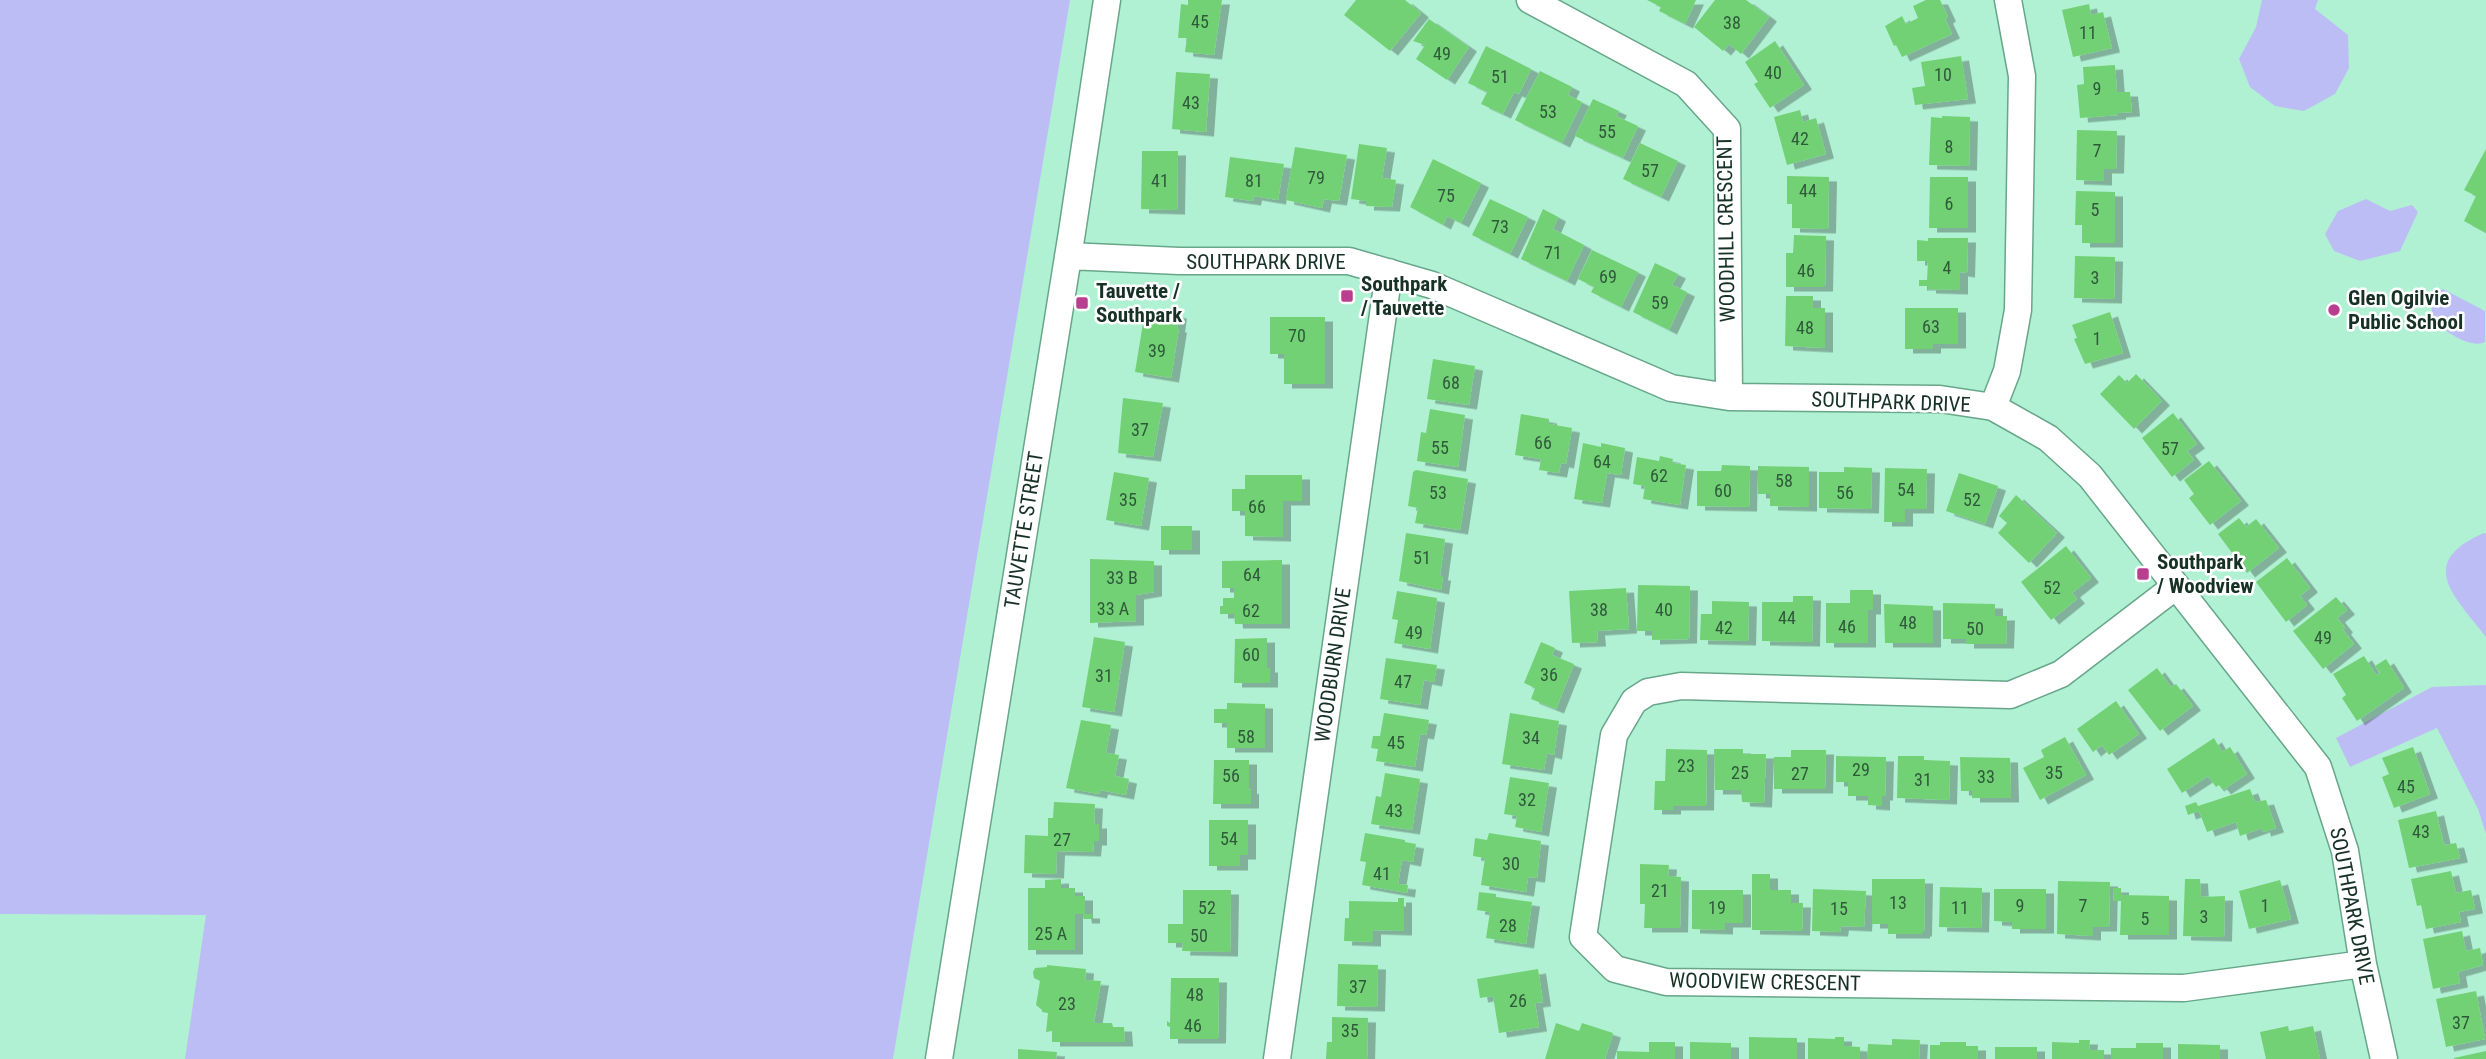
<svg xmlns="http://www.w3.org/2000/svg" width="2486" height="1059" font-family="'Roboto Condensed',sans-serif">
<defs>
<filter id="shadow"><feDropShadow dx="8" dy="4.5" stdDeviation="0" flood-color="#0004"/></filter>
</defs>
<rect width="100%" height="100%" fill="#b0f1d3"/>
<path fill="#bdbdf5" d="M0,0H1070L893,1059H185L206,915L0,914Z
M2262,0H2318L2315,9L2348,35L2349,68L2335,94L2304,111L2275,106L2250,87L2239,59L2256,27Z
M2366,199L2390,211L2412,205L2418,212L2400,251L2360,261L2334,251L2325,234L2338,211Z
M2443,289L2485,311V342C2472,349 2444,332 2436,321C2430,314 2431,303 2433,294Z
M2484,533L2486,534V637C2455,597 2415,563 2484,533Z
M2486,685V834L2478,809L2437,728L2350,767L2336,738L2432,687Z"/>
<path fill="#73d175" filter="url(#shadow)" d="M1188,0H1222L1214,55L1185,52L1187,38H1178L1181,4L1188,5Z
M1356,0H1405L1421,13L1390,51L1344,15Z
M1647,0H1696L1685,24L1659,11L1661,7Z
M1715,0H1746L1769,17L1741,54L1729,44L1723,51L1694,27Z
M1926,0H1940L1948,17L1945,19L1952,34L1902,57L1896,45L1894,46L1885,26L1902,16L1906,24L1918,18L1913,6Z
M2089,4L2091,15L2103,12L2112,48L2073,57L2062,10Z
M1429,19L1469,47L1447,80L1416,59L1425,45L1413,41Z
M1775,41L1804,85L1770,108L1754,84L1758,82L1745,62Z
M1486,46L1531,69L1519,94L1514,92L1503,114L1481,104L1487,92L1468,83Z
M1961,56L1968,99L1915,105L1912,88L1925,86L1921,62Z
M2115,65L2117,92H2130L2132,112L2118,113V115L2080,118L2077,85L2084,84L2083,67Z
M1540,71L1572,87L1568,95L1582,102L1562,143L1515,120Z
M1176,72L1210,74L1206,132L1172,129Z
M1593,99L1619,111L1616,116L1638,126L1623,158L1575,136Z
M1800,110L1803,122L1816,118L1826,154L1787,165L1774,117Z
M1942,116L1970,117L1969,166L1929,165L1931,117L1942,118Z
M2077,130L2117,131L2116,169H2104V181L2076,180Z
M1640,143L1678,161L1661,197L1623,179Z
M1359,144L1387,148L1382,178L1396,180L1392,207L1366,206V201L1351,199Z
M1295,147L1347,155L1339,201L1324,199L1322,208L1286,200Z
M2486,149V233L2464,221L2476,196L2464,190Z
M1142,151H1178L1177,210L1141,209Z
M1230,157L1284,164L1278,200L1254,196L1253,201L1225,197Z
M1433,159L1481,183L1461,223L1447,216L1443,225L1410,207Z
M1787,176L1829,177L1828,229L1792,228V204H1787Z
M1930,177H1968V228H1929Z
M2076,191L2115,192V243H2082V225H2075Z
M1490,199L1528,217L1510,254L1472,235Z
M1543,209L1558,217L1553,229L1584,245L1567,281L1521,259Z
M1794,235L1826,236L1825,287H1786V253H1793Z
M1928,238H1968L1967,273L1960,272V290L1928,289V286H1919V280H1927L1928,261H1917V240L1928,241Z
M1592,250L1638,272L1621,307L1591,292L1594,287L1578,279Z
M2075,256L2115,257L2114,299L2074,298Z
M1655,263L1678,274L1672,285L1687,292L1669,330L1633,312Z
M1786,296H1813V308H1825V348L1785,346Z
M1905,308H1958V344H1933V349H1905Z
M1149,309L1179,314L1177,328H1179L1171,378L1135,372L1143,323L1146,324Z
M2110,312L2123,353L2085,364L2074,339L2077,338L2072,325Z
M1270,317H1325V384H1284V354H1270Z
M1433,359L1475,366L1469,405L1427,399Z
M2136,374L2162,401L2134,429L2100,394L2119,375L2127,383Z
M1123,398L1163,403L1153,457L1118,453Z
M1430,409L1465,415L1458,467L1417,461L1421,432L1426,433Z
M2173,413L2197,444L2187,451L2194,460L2172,477L2142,438Z
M1521,414L1549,419V424L1572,428L1566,464L1561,463L1559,473L1539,470L1541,459L1515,455Z
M1583,443L1601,447V443L1625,448L1621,475L1607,473L1602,503L1574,499Z
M1660,456L1673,459L1672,463L1686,465L1680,505L1643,499L1645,486L1633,484L1637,457L1659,461Z
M2209,461L2241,501L2210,525L2189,498L2194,494L2184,480Z
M1722,465L1750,466L1749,507L1697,506V471H1721Z
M1758,466L1809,467V507L1770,506V494H1758Z
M1844,467L1872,468L1871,509L1819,508V472H1844Z
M1885,468L1927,469L1926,509H1905V522H1884Z
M1416,470L1468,479L1460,530L1415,523L1418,508L1408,506L1413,472Z
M1114,472L1149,478L1141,526L1106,520Z
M1959,473L1998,486L1985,524L1946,511Z
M1245,475H1302V501H1283V537L1245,536V511H1232V489H1245Z
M2016,495L2057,533L2029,563L1998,533L2007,523L1999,516Z
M2239,518L2246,527L2256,519L2279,548L2247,573L2218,534Z
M1161,526H1192V550H1161Z
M1406,533L1445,539L1440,576H1443L1441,590L1399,581Z
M2066,546L2091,578L2072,593L2077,599L2051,620L2021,582Z
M2287,558L2310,588L2300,596L2307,605L2286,622L2256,582Z
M1090,559L1154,561V592L1136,595V621L1090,623Z
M1282,560V624H1235L1234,614H1220V606H1223V598H1234V588H1222V561Z
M1638,585L1690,586L1689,639L1652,640V631H1637Z
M1626,588L1629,629L1597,631L1598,642L1572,643L1569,591Z
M1850,590H1873V610H1868V643H1826V603H1850Z
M1397,591L1437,598L1430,649L1394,643L1398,620L1392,619Z
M1793,596H1813L1812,642L1762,641V602H1793Z
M2336,597L2347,610L2337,618L2345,628L2343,630L2354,644L2323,669L2293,631Z
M1712,601L1749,602L1748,641L1700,640L1701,614H1712Z
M1943,603L1995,604V616H2007L2006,644H1966V639H1943Z
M1884,604L1933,606V643H1885Z
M1094,637L1125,642L1114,712L1082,707Z
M1267,638V668H1270V683H1234L1235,639Z
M1541,642L1555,648L1552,655L1574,664L1556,709L1531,699L1535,688L1524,683Z
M2364,656L2376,675L2380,673L2375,666L2386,659L2404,688L2357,721L2342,698L2346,695L2333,674Z
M1386,658L1437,665L1434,682L1424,680L1420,705L1380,699Z
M2157,668L2171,687L2176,684L2193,706L2160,731L2128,690Z
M2116,701L2139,734L2109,755L2102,745L2093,752L2077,729Z
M1227,703L1265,704V748H1227V723H1214V709H1227Z
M1384,713L1429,720L1426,735L1420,734L1415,767L1376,761L1378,749L1371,748L1373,736H1380Z
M1510,713L1559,721L1554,755L1547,753L1544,770L1502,764Z
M1081,720L1111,725L1106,753L1119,755L1115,776L1129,779L1126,795L1100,790L1099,794L1066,788Z
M2065,737L2086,775L2040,800L2023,768L2044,757L2041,750Z
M2214,738L2222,752L2230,747L2247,774L2223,790L2219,785L2216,787L2208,776L2182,793L2167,769Z
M2413,747L2430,794L2394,808L2382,777L2389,774L2382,758Z
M1666,749L1707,750L1706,806H1673V810H1654L1655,781H1665Z
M1714,749H1743V754H1766L1764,803L1742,802L1741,790H1715Z
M1791,750H1826L1825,789H1774V757H1791Z
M1836,756L1886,757L1885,796H1882V806L1868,805V796H1848V782H1836Z
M1898,756H1924V760L1950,761L1949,800L1897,798Z
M1960,757L2010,758L2011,798H1972V791H1961Z
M1214,760H1249V790L1251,789V804H1213Z
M1385,773L1420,779L1412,830L1371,824L1376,796L1381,797Z
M1510,777L1549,783L1541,832L1515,827L1517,816L1504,814Z
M2250,789L2255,802L2266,800L2276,828L2263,832L2262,828L2240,836L2236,822L2207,832L2199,811L2188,815L2185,806L2196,802L2198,806Z
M1054,802L1095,804L1094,824H1099V841H1094L1093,852L1057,851L1056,874L1024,873L1025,835L1048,836V818H1053Z
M2436,811L2444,845L2456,843L2460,858L2409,868L2398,820Z
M1209,820H1248V855H1240V866H1209Z
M1365,833L1405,840V842L1416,844L1413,862L1402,860L1398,884L1408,885L1407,893L1362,885L1366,862L1360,861Z
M1489,833L1541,841L1537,878L1528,877L1526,892L1481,885L1485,858L1473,856L1475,838L1487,840Z
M1640,864L1669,865L1668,876L1681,877L1680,928H1644L1645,904H1640Z
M2451,871L2456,893L2471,890L2475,909L2459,912L2461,922L2426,929L2421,905L2417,906L2411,879Z
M1752,874H1770V890H1791V903H1803L1802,931L1752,930Z
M1061,879V888H1075V896H1085V914H1092V919H1084L1083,914H1075V950H1028V888H1045V880Z
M1872,879H1925L1924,932H1922V934H1888V924H1872Z
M2185,879H2200L2201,897L2225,896L2224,937L2183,936Z
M2280,880L2291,919L2249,929L2239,891Z
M2058,881L2110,882L2109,927H2093V936L2057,934Z
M1940,887L1982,888L1981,928L1939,927Z
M2113,888H2121V895L2169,896V935H2120L2121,901H2114Z
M1813,889L1866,891L1864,927L1841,926L1840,932L1812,931Z
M1994,889H2046V929H2012V922L1994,921Z
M1183,890H1231L1230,952L1182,951L1183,943H1168V924H1183Z
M1692,890H1743V923H1725V930L1692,929Z
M1479,892L1496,894V897L1532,902L1526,944L1486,938L1490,912L1477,910Z
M1398,898H1404V931L1373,930V942L1344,941L1345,918H1349V901L1398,902Z
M2462,931L2466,951L2480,948L2483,965L2458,972L2460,983L2433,989L2423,939Z
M1338,964L1378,965L1377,1007L1337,1006Z
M1047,965L1086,969L1085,980L1101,981L1094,1023H1112L1113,1027H1124L1125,1042H1052V1031L1046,1032L1048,1013L1042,1012V1010L1036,1005L1040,981L1034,978L1033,972L1035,968L1047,967Z
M1538,969L1543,1002L1535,1003L1539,1027L1499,1033L1493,996L1480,998L1477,979Z
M1171,978H1219L1218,1039H1170V1027L1167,1026V1021L1170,1023Z
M2476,991L2485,1039L2446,1047L2436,999Z
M1332,1017L1368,1018L1367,1059H1326L1327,1042H1332Z
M1556,1023L1579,1031L1582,1023L1613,1033L1605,1059H1545Z
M2288,1026L2289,1031L2313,1026L2320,1059H2266L2260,1032Z
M1749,1037L1797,1038V1059H1749Z
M1835,1037H1844V1046L1860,1047V1059H1808V1038L1835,1039Z
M1892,1039L1920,1040L1919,1059H1867L1868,1044L1892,1045Z
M2079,1040H2090L2089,1050H2104V1059H2052V1042L2079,1043Z
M1649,1042H1675V1059H1617V1051L1649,1052Z
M1690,1042L1731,1043V1059H1690Z
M1940,1042H1966V1046H1978V1059H1930V1045H1940Z
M2136,1043H2163V1059H2111V1048H2136Z
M2178,1044L2220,1045V1059H2178Z
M1995,1047H2037V1059H1995Z
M1018,1049L1057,1052L1056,1059H1018Z
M2486,1051V1059H2454V1058Z"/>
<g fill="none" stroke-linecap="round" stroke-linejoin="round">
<defs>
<path id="minor" d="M1530,0L1686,84L1727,129L1729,397
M1068,256L1179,261H1349L1432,285L1671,388L1729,397L1940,399L1993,407L2048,438L2090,476L2318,767L2345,851L2363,964L2384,1059
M1993,407L2007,371L2018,310L2022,76L2008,0
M2176,586L2061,674L2010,695L1681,686L1648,692L1634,701L1614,735L1583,937L1615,969L1666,982L2184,988L2363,964
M939,1059L1072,232L1107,0
M1277,1059L1389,272"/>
</defs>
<use href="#minor" stroke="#68a68a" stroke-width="29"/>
<use href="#minor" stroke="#fff" stroke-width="26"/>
</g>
<g fill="#ba3e8f" stroke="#fff" stroke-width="2.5">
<rect x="1340" y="289" width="14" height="14" rx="3.5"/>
<rect x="1075" y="296" width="14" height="14" rx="3.5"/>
<circle cx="2334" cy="310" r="7"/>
<rect x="2136" y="567" width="14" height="14" rx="3.5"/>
</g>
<g text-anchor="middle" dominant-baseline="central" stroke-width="5" stroke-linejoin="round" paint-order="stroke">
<g font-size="18" fill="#2e593a">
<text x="1200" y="21">45</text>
<text x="1732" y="22">38</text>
<text x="2088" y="32">11</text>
<text x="1442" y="53">49</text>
<text x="1773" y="72">40</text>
<text x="1943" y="74">10</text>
<text x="1500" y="76">51</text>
<text x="2097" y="88">9</text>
<text x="1191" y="102">43</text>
<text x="1548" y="111">53</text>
<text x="1607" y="131">55</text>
<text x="1800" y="138">42</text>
<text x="1949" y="146">8</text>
<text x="2097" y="150">7</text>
<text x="1650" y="170">57</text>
<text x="1316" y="177">79</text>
<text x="1160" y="180">41</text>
<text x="1254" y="180">81</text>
<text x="1808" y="190">44</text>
<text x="1446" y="195">75</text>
<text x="1949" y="203">6</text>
<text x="2095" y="209">5</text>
<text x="1500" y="226">73</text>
<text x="1553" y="252">71</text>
<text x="1947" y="267">4</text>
<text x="1806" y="270">46</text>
<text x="1608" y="276">69</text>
<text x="2095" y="277">3</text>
<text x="1660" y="302">59</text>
<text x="1931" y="326">63</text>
<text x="1805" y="327">48</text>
<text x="1297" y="335">70</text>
<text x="2097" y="338">1</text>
<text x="1157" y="350">39</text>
<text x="1451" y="382">68</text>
<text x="1140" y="429">37</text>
<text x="1543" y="442">66</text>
<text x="1440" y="447">55</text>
<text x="2170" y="448">57</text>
<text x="1602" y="461">64</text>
<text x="1659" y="475">62</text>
<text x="1784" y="480">58</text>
<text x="1906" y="489">54</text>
<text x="1723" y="490">60</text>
<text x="1438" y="492">53</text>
<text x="1845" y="492">56</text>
<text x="1128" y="499">35</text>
<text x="1972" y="499">52</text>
<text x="1257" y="506">66</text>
<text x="1422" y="557">51</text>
<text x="1252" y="574">64</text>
<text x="1122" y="577">33 B</text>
<text x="2052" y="587">52</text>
<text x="1113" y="608">33 A</text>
<text x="1599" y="609">38</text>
<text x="1664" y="609">40</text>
<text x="1251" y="610">62</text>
<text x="1787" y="617">44</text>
<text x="1908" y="622">48</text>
<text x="1847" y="626">46</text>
<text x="1724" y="627">42</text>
<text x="1975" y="628">50</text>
<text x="1414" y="632">49</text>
<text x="2323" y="637">49</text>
<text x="1251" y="654">60</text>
<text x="1549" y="674">36</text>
<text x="1104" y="675">31</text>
<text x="1403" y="681">47</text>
<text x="1246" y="736">58</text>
<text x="1531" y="737">34</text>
<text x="1396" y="742">45</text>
<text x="1686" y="765">23</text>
<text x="1861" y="769">29</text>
<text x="1740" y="772">25</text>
<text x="2054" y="772">35</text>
<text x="1800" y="773">27</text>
<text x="1231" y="775">56</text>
<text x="1986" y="776">33</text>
<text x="1923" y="779">31</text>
<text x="2406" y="786">45</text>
<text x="1527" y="799">32</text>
<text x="1394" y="810">43</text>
<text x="2421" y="831">43</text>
<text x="1229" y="838">54</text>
<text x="1062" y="839">27</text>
<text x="1511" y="863">30</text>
<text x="1382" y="873">41</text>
<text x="1660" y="890">21</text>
<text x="1898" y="902">13</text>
<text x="2020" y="905">9</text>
<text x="2083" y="905">7</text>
<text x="2265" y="905">1</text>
<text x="1207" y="907">52</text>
<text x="1717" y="907">19</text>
<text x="1960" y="907">11</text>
<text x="1839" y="908">15</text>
<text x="2204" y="916">3</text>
<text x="2145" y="918">5</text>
<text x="1508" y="925">28</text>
<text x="1051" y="933">25 A</text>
<text x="1199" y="935">50</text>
<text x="1358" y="986">37</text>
<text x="1195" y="994">48</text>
<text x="1518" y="1000">26</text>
<text x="1067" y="1003">23</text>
<text x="2461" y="1022">37</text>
<text x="1193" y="1025">46</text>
<text x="1350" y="1030">35</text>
</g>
<g font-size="21" fill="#173126" stroke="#fff">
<text transform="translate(1726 229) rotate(-91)">WOODHILL CRESCENT</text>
<text x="1266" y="262">SOUTHPARK DRIVE</text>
<text transform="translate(1891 402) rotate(2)">SOUTHPARK DRIVE</text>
<text transform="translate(1024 530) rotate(-81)">TAUVETTE STREET</text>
<text transform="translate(1333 665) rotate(-82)">WOODBURN DRIVE</text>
<text transform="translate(2352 906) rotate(79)">SOUTHPARK DRIVE</text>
<text transform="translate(1765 982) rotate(1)">WOODVIEW CRESCENT</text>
</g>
<g font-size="21" font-weight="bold" fill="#173126" stroke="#fff" text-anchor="start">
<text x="1361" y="284">Southpark<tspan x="1361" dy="24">/ Tauvette</tspan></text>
<text x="1096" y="291">Tauvette /<tspan x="1096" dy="24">Southpark</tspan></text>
<text x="2348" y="298">Glen Ogilvie<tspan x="2348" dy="24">Public School</tspan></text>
<text x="2157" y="562">Southpark<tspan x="2157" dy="24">/ Woodview</tspan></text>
</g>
</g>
</svg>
